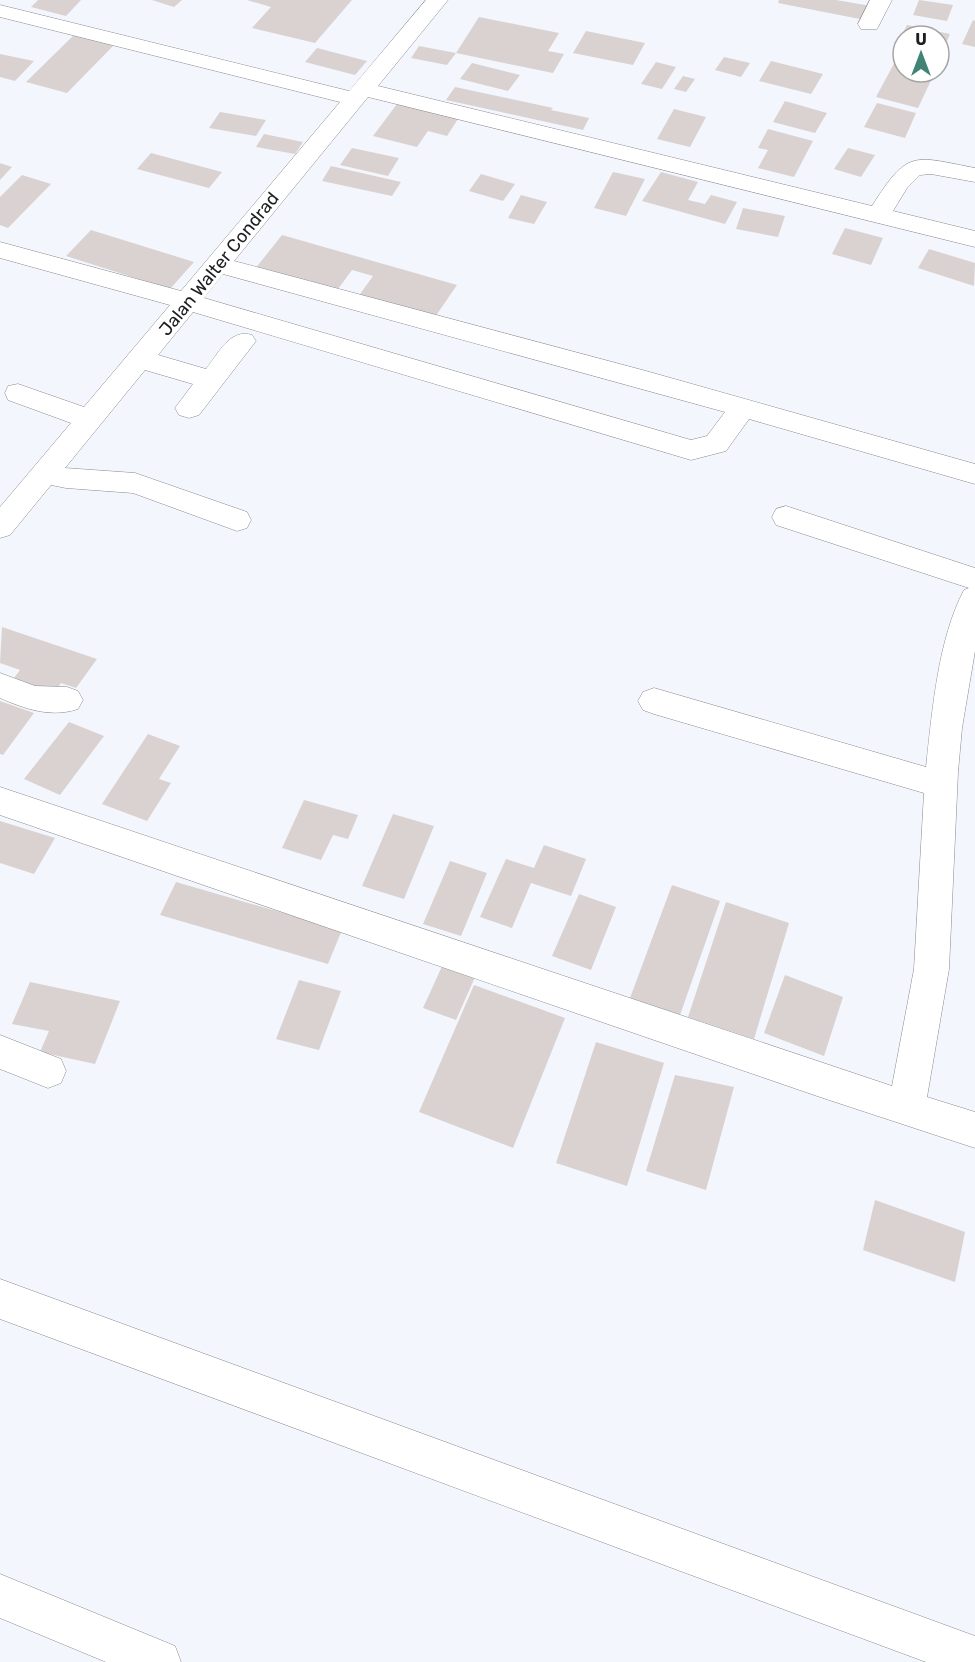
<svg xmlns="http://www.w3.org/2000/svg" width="975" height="1662" font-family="Rubik,sans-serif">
<rect width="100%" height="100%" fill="#f3f6fc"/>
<path fill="#dad2d0" d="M38,0H81L66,16L31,7Z
M152,0H182L174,7Z
M247,0H352L315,43L252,28L271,7Z
M779,0H836L871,6L865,20L778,3Z
M919,0L953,5L947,21L913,15Z
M479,17L559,33L548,51L564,54L553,73L456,53Z
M973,20L975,21V47L962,44Z
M907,25L950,34L939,60V36H903V54L894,52Z
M586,31L645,43L633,65L573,53Z
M75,34L115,44L67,93L26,82Z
M419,46L456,53L447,65L411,58Z
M317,48L367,61L355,75L305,62Z
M0,54L34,61L15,81L0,77Z
M898,56L903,57V72H935L918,108L876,97Z
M724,57L750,63L741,77L715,70Z
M771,61L823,74L811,94L759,81Z
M656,62L676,67L662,89L641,84Z
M472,63L520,75L508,91L460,79Z
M683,76L695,79L686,92L674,89Z
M455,87L553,108L551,110L589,118L583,130L446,100Z
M785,101L827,113L815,133L773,122Z
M877,103L916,113L905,138L864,127Z
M397,104L458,119L447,136L428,131L417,147L373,136Z
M674,109L706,117L690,147L657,139Z
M220,112L266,120L256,136L209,128Z
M768,129L813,141L794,177L758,168L768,150L758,148Z
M264,134L303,142L295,154L256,147Z
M352,148L399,158L388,176L340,165Z
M848,148L875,155L861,177L834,169Z
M151,153L177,160L222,172L209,188L137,169Z
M0,163L12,167L0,180Z
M331,166L401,182L392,196L322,181Z
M613,172L645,179L626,216L594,208Z
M661,172L698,182L688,200L705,204L711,195L737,202L725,224L642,201Z
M481,174L515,184L503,201L469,191Z
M22,175L51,184L8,228L0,225V197Z
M521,195L547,202L534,224L508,218Z
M743,208L785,216L778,237L736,229Z
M845,228L883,238L871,265L832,254Z
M91,230L194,262L170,289L66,256Z
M282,235L457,285L433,320L358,297L373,276L352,270L335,293L255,269Z
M929,249L975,263L974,286L918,268Z
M2,627L97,659L76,688L61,683L54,693L14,678L20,670L0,663Z
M0,701L34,713L3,755L0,754Z
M69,722L104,736L60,795L24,779Z
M148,734L180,746L159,779L171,783L147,821L102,804Z
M304,800L358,815L348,839L333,835L321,860L282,848Z
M393,814L434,826L404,899L362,886Z
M0,821L55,838L34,874L0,863Z
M544,845L586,859L571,896L531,883L512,928L480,917L506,859L534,868Z
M450,861L487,873L461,936L423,924Z
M176,882L342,930L328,964L160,915Z
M672,885L720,901L680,1015L630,998Z
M579,894L616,907L591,970L552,956Z
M726,902L789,923L754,1039L688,1017Z
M443,964L476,975L456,1020L423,1008Z
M785,975L843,997L824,1056L764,1033Z
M299,980L341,991L319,1050L276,1039Z
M30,982L120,1001L95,1064L40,1052L49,1031L12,1024Z
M474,985L565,1018L513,1148L419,1112Z
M596,1042L664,1063L627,1186L556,1163Z
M675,1075L734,1087L706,1190L646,1171Z
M875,1200L965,1232L955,1282L863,1250Z"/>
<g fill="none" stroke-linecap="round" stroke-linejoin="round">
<defs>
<path id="minor" d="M426,0H448L378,86L872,206C908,149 913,156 975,168V182L931,174L920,175L907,188L893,211L975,231V247L368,97L234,261L646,371L975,464V484L749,419L726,451L691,460L193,312L158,355L206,369C218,354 230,328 252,335L256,341L199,415L189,418L179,415L175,408L193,384L145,370L65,468L135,473L247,512L251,520L247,528L237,531L133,493L66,488L51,485L10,535L0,538V507L71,423L8,400L5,393L8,386L18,384L84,407L170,305L0,258V242L181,291L340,102L0,17V5L349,91ZM223,274L725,412L707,436L691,440L204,298Z
M870,0H892L877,29H861L858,24Z
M786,506L975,568V651L962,728L958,772L949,969L927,1097L975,1112V1148L820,1097L0,815V787L892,1086L914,969L924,793L654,714L643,710L638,701L643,692L654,688L926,767C932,712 938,639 964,590L969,588L776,525L772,517L776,509Z
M0,673L35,686L67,687L78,691L83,700L78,709C51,718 25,709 0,698Z
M0,1035L61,1059L66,1071L61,1083L48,1088L0,1069Z
M0,1279L975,1636V1662H926L0,1319Z
M0,1574L175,1646L181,1662H106L0,1618Z"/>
</defs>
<use href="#minor" stroke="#888990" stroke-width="1"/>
<use href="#minor" fill="#fff" fill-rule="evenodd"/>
</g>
<g text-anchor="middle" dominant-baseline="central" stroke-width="6" stroke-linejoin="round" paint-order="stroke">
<g font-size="18" fill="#1d1e20" stroke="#fff">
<text transform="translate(219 264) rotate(-51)">Jalan Walter Condrad</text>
</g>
</g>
<g transform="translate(921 54)"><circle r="28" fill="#ffffff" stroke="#a5a5a6" stroke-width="1.5"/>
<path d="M0-4.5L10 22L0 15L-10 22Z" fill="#418475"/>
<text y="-9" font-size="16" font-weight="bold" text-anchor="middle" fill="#1d1e20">U</text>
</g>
</svg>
